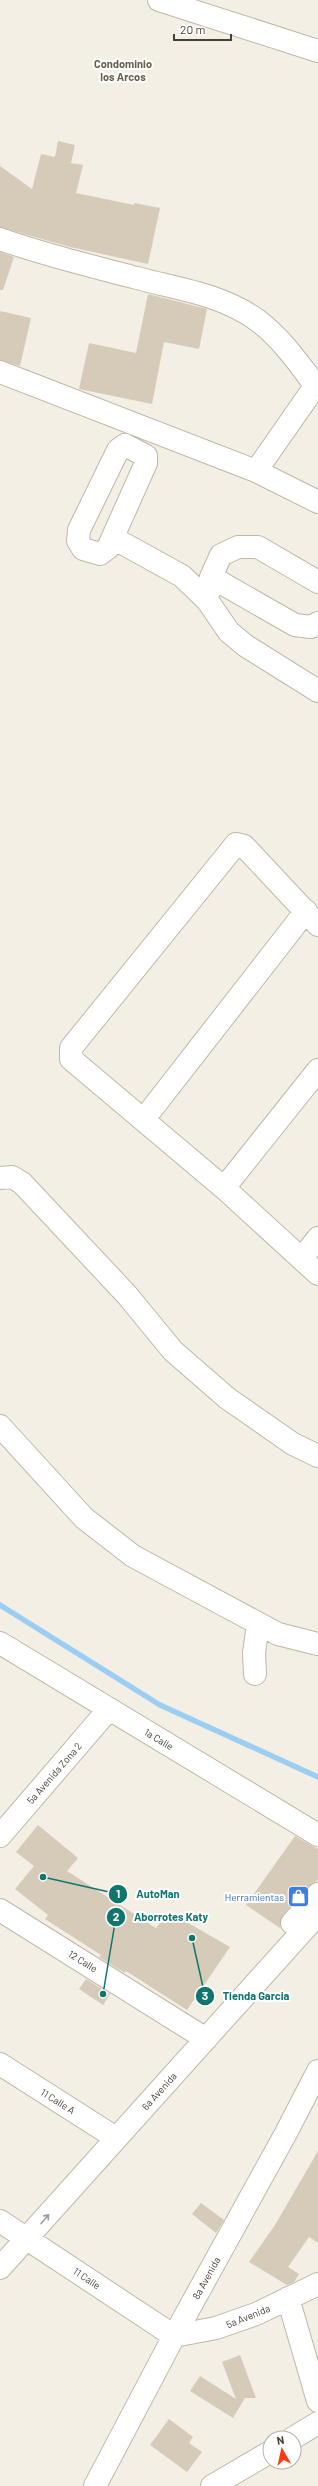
<svg xmlns="http://www.w3.org/2000/svg" width="318" height="2486" font-family="Barlow,sans-serif">
<rect width="100%" height="100%" fill="#f3efe4"/>
<g fill="none" stroke-linecap="round" stroke-linejoin="round">
<path stroke="#9ccef4" stroke-width="5.5" d="M0,1605L160,1705L318,1777"/>
</g>
<path fill="#d6cbb9" d="M58,141L75,145L71,163L83,165L76,193L134,205V203L160,208L148,264L70,247L0,227V166L32,189L41,154L55,157Z
M0,252L14,257L3,290H0Z
M148,294L207,309L199,349L164,342L152,404L79,389L89,343L136,353Z
M0,311L31,318L20,366L0,360Z
M38,1825L78,1858L67,1871L156,1928L169,1912L230,1947L187,2010L126,1971L125,1973L99,1957L101,1955L45,1919L48,1915L15,1889L34,1866L16,1852Z
M295,1836L318,1849V1880L309,1886L283,1915L280,1928L246,1905Z
M86,1979L110,1994L103,2005L79,1989Z
M318,2151V2243L309,2237L288,2267L299,2274L294,2282L287,2285L249,2262L275,2225Z
M201,2203L224,2220L216,2233L192,2214Z
M240,2355L256,2398H245L233,2418L190,2391L200,2376L236,2399L222,2362Z
M169,2419L193,2437L189,2443L202,2452L187,2472L150,2445Z"/>
<g fill="none" stroke-linecap="round" stroke-linejoin="round">
<defs>
<path id="minor" d="M159,0L318,51
M0,239C45,255 91,266 137,278C178,289 221,294 257,320C280,337 298,362 315,385
M0,372L256,471L318,502
M125,445L146,456V463L108,548L100,554L83,549L78,541L79,530L118,450Z
M256,471L318,382
M113,538L182,576L207,600
M211,577L295,625L311,627L318,623
M318,582L258,547H238L221,555L211,577L207,600L229,632L246,646L318,691
M318,925L244,846L236,844L71,1048V1059L224,1188L318,1274
M144,1119L306,911
M0,1178L12,1177L22,1183L127,1295L173,1351L227,1398L293,1444L318,1456
M224,1188L318,1070
M302,1258L318,1238
M0,1426L84,1518L133,1556L278,1634L318,1644
M0,1643L318,1835
M255,1674L254,1653L258,1624
M0,1836L109,1709
M0,1910L206,2039
M292,1923L318,1894
M0,2064L116,2138
M0,2221L174,2336L216,2328L256,2314L318,2284
M0,2268L318,1914
M288,2298L318,2401
M293,2438L318,2423
M95,2486L174,2336L286,2133L318,2071
M212,2486L270,2452"/>
</defs>
<use href="#minor" stroke="#bfb7a7" stroke-width="24"/>
<use href="#minor" stroke="#fff" stroke-width="22"/>
</g>
<defs><path id="oneway-shaft" d="M-6 0H5M1.5-3L5.5 0L1.5 3" fill="none" stroke-width="1.6" stroke-linecap="round" stroke-linejoin="round"/></defs>
<use stroke="#a29f9a" href="#oneway-shaft" transform="translate(45 2219) rotate(-49)"/>
<defs>
<symbol id="shop-square" viewBox="-11 -11 22 22"><rect x="-9" y="-9" width="18" height="18" rx="4" fill="#3f7fe0" stroke="#fff"/><path d="M-5-2.5h2.3a2.7 3.5 0 0 1 5.4 0H5L5.5 6h-11ZM-1.5-2.5h3a1.5 2.3 0 0 0-3 0Z" fill="#fff"/></symbol>
</defs>
<g fill-rule="evenodd">
<use href="#shop-square" x="286" y="1884" width="25" height="25"/>
</g>
<g text-anchor="middle" dominant-baseline="central" stroke-width="4" stroke-linejoin="round" paint-order="stroke">
<g font-size="10" fill="#463f34" stroke="#fff">
<text transform="translate(159 1739) rotate(31)">1a Calle</text>
<text transform="translate(54 1773) rotate(-49)">5a Avenida Zona 2</text>
<text transform="translate(83 1961) rotate(32)">12 Calle</text>
<text transform="translate(159 2091) rotate(-48)">6a Avenida</text>
<text transform="translate(58 2101) rotate(32)">11 Calle A</text>
<text transform="translate(87 2278) rotate(34)">11 Calle</text>
<text transform="translate(206 2278) rotate(-61)">8a Avenida</text>
<text transform="translate(248 2316) rotate(-22)">5a Avenida</text>
</g>
<g font-size="10" fill="#366cbe" stroke="#fff" text-anchor="end">
<text x="284" y="1897">Herramientas</text>
</g>
<g font-size="11" font-weight="bold" fill="#695e4a" stroke="#fff">
<text x="123" y="63">Condominio<tspan x="123" dy="13">los Arcos</tspan></text>
</g>
</g>
<path fill="none" stroke="#0f766e" stroke-width="1.5" d="M43 1877L118 1894M103 1994L116 1917M192 1938L205 1996"/>
<g fill="#0f766e" stroke="#fff" stroke-width="1.5">
<circle cx="43" cy="1877" r="4"/>
<circle cx="103" cy="1994" r="4"/>
<circle cx="192" cy="1938" r="4"/>
<circle cx="118" cy="1894" r="10"/>
<circle cx="116" cy="1917" r="10"/>
<circle cx="205" cy="1996" r="10"/>
</g>
<g font-size="12" text-anchor="middle" font-weight="bold" fill="#fff">
<text x="118" y="1898">1</text>
<text x="116" y="1921">2</text>
<text x="205" y="2000">3</text>
</g>
<g font-size="11" text-anchor="middle" font-weight="bold" fill="#0f766e" stroke="#fff" stroke-width="4" stroke-linejoin="round" paint-order="stroke">
<text x="158" y="1898">AutoMan</text>
<text x="171" y="1921">Aborrotes Katy</text>
<text x="256" y="2000">Tienda Garcia</text>
</g>
<g transform="translate(282 2450) rotate(351)"><circle r="19" fill="#ffffff" stroke="#b5b2ae"/>
<path d="M0-3L7 15L0 10L-7 15Z" fill="#ff3a10"/>
<text y="-6" font-size="11" font-weight="bold" text-anchor="middle" fill="#463f34">N</text>
</g>
<path d="M174 34v6h57v-6" fill="none" stroke="#463f34" stroke-width="2"/>
<text x="180" y="34" font-size="12" fill="#463f34" stroke="#ffffff" stroke-width="3" paint-order="stroke">20 m</text>
</svg>
